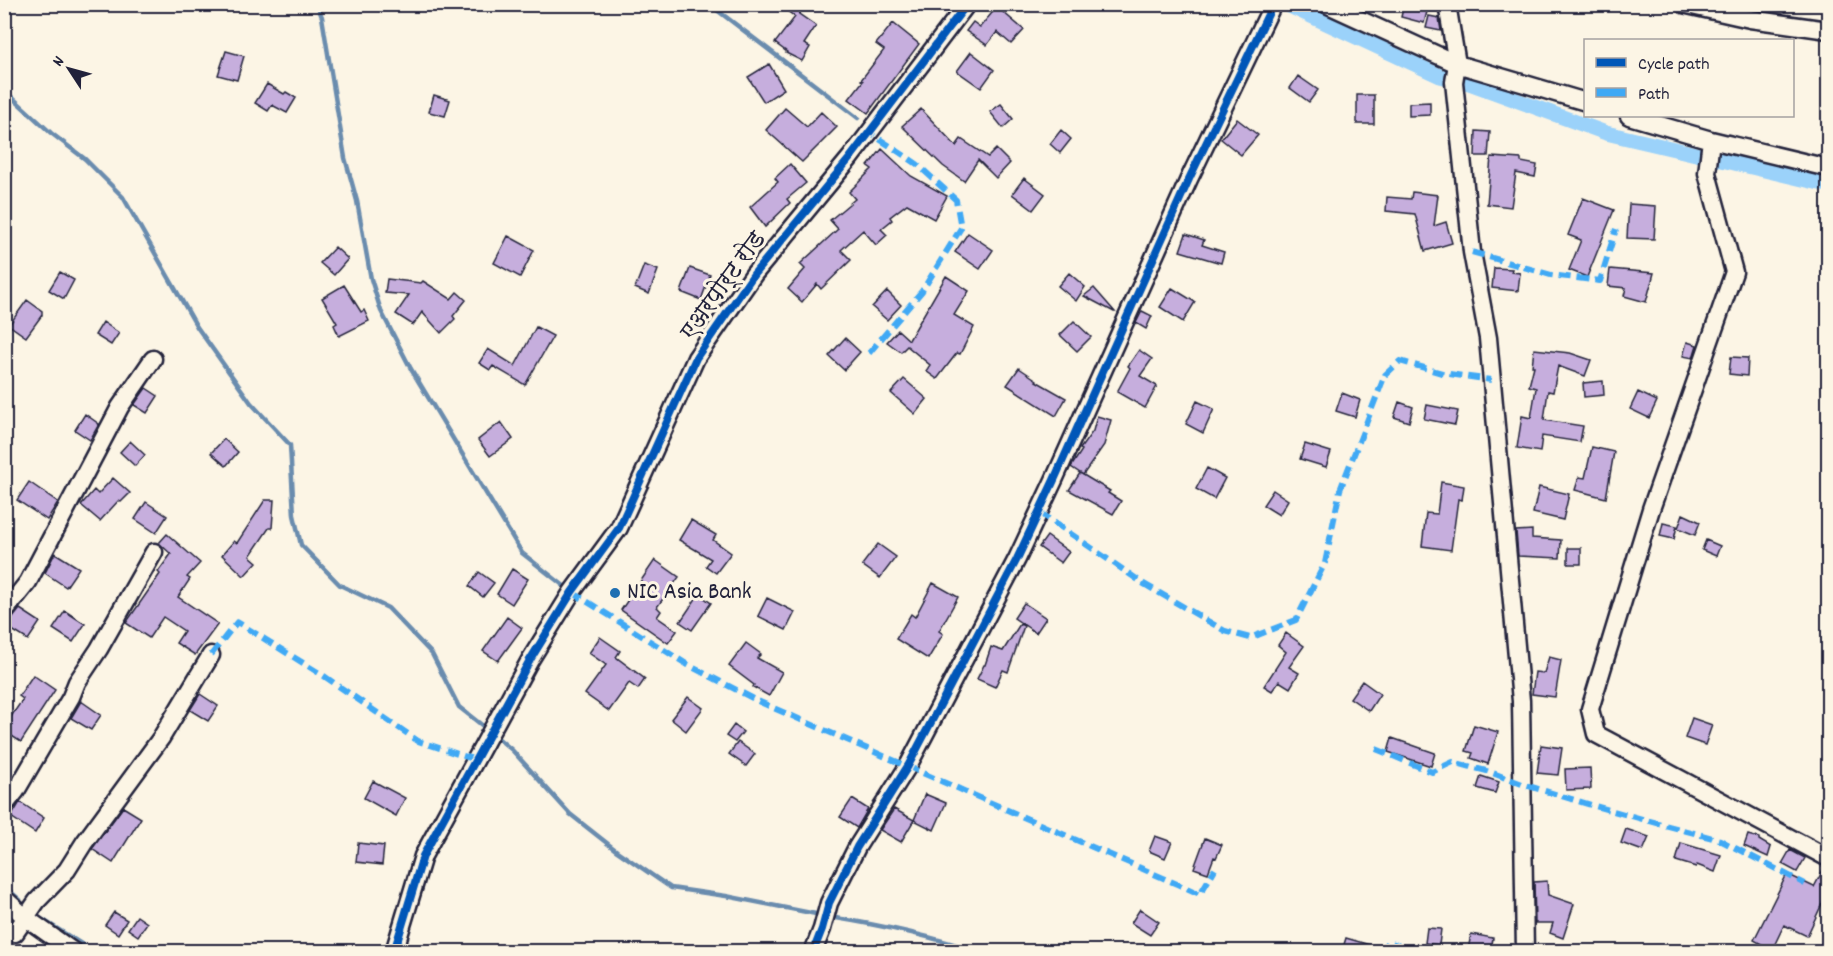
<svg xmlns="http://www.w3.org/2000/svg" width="1833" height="956" font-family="Dekko,'Playpen Sans Deva',sans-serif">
<rect width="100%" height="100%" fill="#fcf5e5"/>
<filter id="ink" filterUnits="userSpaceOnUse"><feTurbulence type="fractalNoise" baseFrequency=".0167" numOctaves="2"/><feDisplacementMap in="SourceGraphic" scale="12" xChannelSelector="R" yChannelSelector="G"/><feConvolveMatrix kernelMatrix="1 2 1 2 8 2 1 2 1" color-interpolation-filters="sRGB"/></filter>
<g filter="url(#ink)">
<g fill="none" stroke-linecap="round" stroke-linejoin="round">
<path stroke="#6b8cae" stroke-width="4.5" d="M317,4L322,17L345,158L357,201L371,279L381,311L411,369L522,553L564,586
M709,4L858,118
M4,90L51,133L85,159L123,197L197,327L251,403L290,445L294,515L301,545L340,585L388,608L432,654L459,707L488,730
M494,735L512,750L570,814L617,851L671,888L726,896L821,915
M4,886L20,900
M830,917C880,925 931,936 979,952
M43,920L94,952"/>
<path stroke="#9bd2fa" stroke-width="15" d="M1285,4L1440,76L1469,83L1606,133L1828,185"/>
</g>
<path fill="#c6aedd" stroke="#22223b" stroke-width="1.5" d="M778,4H806L799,14L816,26L804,44L810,47L802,61L786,53L787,52L775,43L795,17Z
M1404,4H1429L1424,23L1401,17Z
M997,7L1024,30L1011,44L997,32L987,45L966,31L973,22L980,27Z
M1429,16L1439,18L1441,31L1426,28Z
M893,23L919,44L868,113L849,99L863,81L861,80L884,50L876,44Z
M226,51L244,56L237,80L218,75Z
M971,52L994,70L981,88L957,71Z
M769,64L784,89L764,102L748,77Z
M1298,76L1318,90L1309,102L1290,88Z
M267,84L284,94L286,92L296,98L287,113L272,105L268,111L255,103Z
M434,95L450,100L445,116L429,112Z
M1357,95H1374V124H1357Z
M1430,102V115L1409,116V103Z
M1001,104L1013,119L1003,128L990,112Z
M785,108L807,127L821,112L837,127L802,162L766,130Z
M921,109L956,146L961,139L988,157L996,149L1010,163L996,178L978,160L964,181L943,166L902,126Z
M1237,119L1258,135L1241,155L1221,139Z
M1061,130L1071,139L1060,153L1050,144Z
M1476,131L1490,132L1488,156H1475Z
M882,149L911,176L947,196L934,219L907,204L890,217L892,220L881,229L887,235L876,245L863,230L841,250L851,260L821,289L817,284L802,302L788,289L805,269L800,264L838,229L830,220L855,199L849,192L872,169L868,166Z
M1491,157L1521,159V162L1537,165L1535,177L1516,173L1511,207L1487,204Z
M790,164L806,183L787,199L790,203L765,227L750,207L778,182L775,178Z
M1024,178L1045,194L1033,210L1012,194Z
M1412,192L1438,195L1434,226L1446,222L1452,243L1425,251L1415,214L1386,211L1387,197L1411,199Z
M1583,198L1614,210L1587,277L1569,270L1581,240L1568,235Z
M1629,204L1656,206L1654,239L1627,238Z
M968,233L993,250L980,269L955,252Z
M1186,234L1204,240L1202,245L1224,252L1221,263L1180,251Z
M508,236L534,250L520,277L494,263Z
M335,247L348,259L334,275L320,263Z
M644,265L658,270L649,294L635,288Z
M690,268L710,275L701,300L681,292Z
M1494,268L1512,269L1511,272L1520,273L1518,291L1492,288Z
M1610,269L1654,273L1646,302L1624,296L1626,288L1608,286Z
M60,272L74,280L64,299L49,290Z
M1069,273L1085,287L1076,301L1058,286Z
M946,276L969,291L954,315L974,327L960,354L957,353L937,379L926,371L930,365L907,346L901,352L887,342L898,330L909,340Z
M387,279L421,283L423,281L451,299L457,292L466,300L453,316L455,319L441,333L422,312L413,325L396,314L409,295L385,293Z
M344,285L361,312L364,310L369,321L339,336L334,325L337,323L322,298Z
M1094,288L1115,312H1114L1084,296Z
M1172,288L1195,302L1183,322L1160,307Z
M887,291L901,305L887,320L872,307Z
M27,300L42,311V315L26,337L9,325Z
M1142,311L1152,316L1146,329L1136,323Z
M1074,321L1091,337L1077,351L1060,335Z
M103,322L119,333L111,345L95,335Z
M536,327L553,336L525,385L493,366L490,370L479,363L488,349L515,366Z
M845,338L860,352L844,370L829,356Z
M1687,342L1697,345L1693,358L1683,356Z
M1534,349L1570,353L1591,360L1585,376L1558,366L1553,392L1548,391L1544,420L1583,426L1580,442L1542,436L1540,452L1517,448L1522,416L1531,418L1536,388L1529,386L1534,366H1532Z
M1139,350L1152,359L1140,376L1157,386L1145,408L1117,392L1130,368L1128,366Z
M1731,357L1748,358L1747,376L1729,374Z
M1019,368L1037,380L1036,381L1066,398L1056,416L1007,385Z
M904,379L927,399L915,414L891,393Z
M1603,381L1604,395L1584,397L1583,383Z
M146,388L158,396L147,413L134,405Z
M1638,392L1657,401L1649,418L1630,409Z
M1342,393L1360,400L1355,417L1336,411Z
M1197,401L1214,409L1203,433L1186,424Z
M1399,402L1413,407L1409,422L1394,417Z
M1427,405L1458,411L1455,425L1424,419Z
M85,414L99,424L90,440L75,430Z
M1097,416L1111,420L1104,445L1083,475L1071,467L1082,450L1080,449L1093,431Z
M501,422L513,439L490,456L478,440Z
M224,439L238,452L226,466L211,453Z
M130,441L145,455L135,466L120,452Z
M1305,444L1331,452L1326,467L1300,459Z
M1592,447L1614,452L1606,498L1575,490L1579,477L1585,478Z
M1207,468L1225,478L1214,499L1196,489Z
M1080,473L1110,491L1108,493L1121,501L1113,514L1069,490Z
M113,478L130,493L121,502L119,500L100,521L81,505L94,490L98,494Z
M29,482L58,502L47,520L17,500Z
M1441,482L1464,486L1462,500L1458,499L1451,550L1422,546L1426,513L1437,514Z
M1539,487L1569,494L1563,520L1533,513Z
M1273,490L1288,500L1279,515L1263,505Z
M265,500H274L272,528H269L250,556L257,562L244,576L222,555L234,541L237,543Z
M146,502L167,516L156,533L135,519Z
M1683,514L1700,522L1695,535L1678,528Z
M691,520L716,535L713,540L731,553L716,573L706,566L711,559L679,540Z
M1663,523L1677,526L1674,539L1660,536Z
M1532,530V538L1561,540L1560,558L1518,556L1516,531Z
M167,534L200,563L187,577L190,579L178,597L218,624L195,655L176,643L184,631L163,617L149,638L126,623L160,574L158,572L171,554L159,543Z
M1047,536L1069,552L1061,563L1039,547Z
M1706,540L1720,546L1716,556L1702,550Z
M878,544L896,557L880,578L862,565Z
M1568,548H1581V564H1568Z
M55,553L79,568L66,587L45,573Z
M655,560L679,577L657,607L661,611L657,617L677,631L668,643L621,610Z
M512,569L528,579L512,604L497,594Z
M479,572L494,583L483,597L469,586Z
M933,583L958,597L939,631L943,634L928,659L896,639L911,614L915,617Z
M699,594L711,603L692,630L680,622Z
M767,598L795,612L786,630L758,616Z
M1024,603L1046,618L1036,633L1014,618Z
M20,609L40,622L28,640L4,625V622L12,619Z
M65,611L85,624L73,642L53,629Z
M507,617L522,628L498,661L483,651Z
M1020,624L1024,626L1008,672L1003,670L995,687L977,679L984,665H985L991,647L1003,651Z
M1286,633L1304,646L1289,667L1299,673L1290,688L1279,681L1272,691L1264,686L1286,652L1278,645Z
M600,637L620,651L616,657L645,679L638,689L629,683L609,711L585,694L606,665L589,653Z
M746,643L761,654L757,658L782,672L769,696L753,687L754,685L729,666Z
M1549,657L1561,660L1555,697L1532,694L1535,672L1544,673Z
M33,675L55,690L21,742L4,731V727L23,699L19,696Z
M1362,681L1380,694L1369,711L1350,698Z
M200,694L218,706L208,721L190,710Z
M688,697L703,708L686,731L671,719Z
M81,701L101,715L91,730L71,718Z
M1692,718L1712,725L1705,745L1685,738Z
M734,725L743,732L735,742L726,736Z
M1474,725L1498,732L1488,764L1471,758L1473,753L1466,751Z
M1392,738L1435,753L1431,766L1388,752Z
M738,742L755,754L746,766L729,754Z
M1541,745L1562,748L1558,775L1537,773Z
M1590,768L1591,789L1566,790L1565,769Z
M1481,776L1499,782L1495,793L1477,788Z
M373,781L405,798L396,816L364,798Z
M925,794L946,803L934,830L914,820Z
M852,799L868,809L857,828L840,817Z
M20,802L44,818L35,833L11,817Z
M123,807L141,818L113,863L92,849Z
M894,809L914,820L901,842L880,830Z
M1626,829L1649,837L1643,851L1621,843Z
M1748,835L1759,838V840L1771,847L1768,857L1744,846Z
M1155,836L1172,842L1165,858L1149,851Z
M1205,838L1222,845L1216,858L1214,857L1208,873L1194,868Z
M358,843L384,846L382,865L356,862Z
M1681,843L1721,855L1715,872L1697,865L1696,867L1676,861Z
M1790,850L1805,858L1797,872L1782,864Z
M1824,868H1828V891L1807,936L1784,925L1772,950L1754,940L1787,874L1814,887Z
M1547,881L1548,895L1574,904L1563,938L1550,933L1553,923H1535L1534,882Z
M1140,909L1159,922L1150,935L1131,923Z
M114,912L127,920L118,934L105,925Z
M137,916L147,923L138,936L128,929Z
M1427,928L1441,929L1439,945L1425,943Z
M1471,934L1493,938L1491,951L1468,950Z
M1346,938L1380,948V951H1342Z"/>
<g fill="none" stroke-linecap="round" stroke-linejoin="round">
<defs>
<path id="minor" d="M1326,4L1457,64L1586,102
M1447,4L1457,64L1454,82L1472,252L1488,338L1521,701L1525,952
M1683,4L1750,19L1828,30
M1629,116L1711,140L1828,168
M1711,140L1707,173L1734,272L1651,509L1590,709L1596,734L1828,858
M4,612L28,582L120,407L153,359
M4,806L16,791L71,697L77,682L99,649L154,552
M4,898L26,918L74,952
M4,928L15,933L37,901L67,870L84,843L161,738L211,655
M394,952L423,856L530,660L572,592L619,528L696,358L754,274L850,158L967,4
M813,952L822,929L829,903L857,847L908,766L1017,559L1054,480L1189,179L1273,4"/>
</defs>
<use href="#minor" stroke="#22223b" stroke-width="21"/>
<use href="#minor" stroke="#fcf5e5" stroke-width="16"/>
<path stroke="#3fa9f5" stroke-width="6" stroke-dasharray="12 6" stroke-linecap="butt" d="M1472,252L1551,275L1600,281L1616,229
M869,353L922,291L961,228L956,200L917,164L869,132
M1039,512L1144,584L1225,631L1250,638L1296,620L1325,563L1340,490L1385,375L1400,361L1442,373L1491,380
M572,592L688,665L760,702L1200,894L1215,869
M211,655L237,622L324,676L418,741L476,760
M1376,749L1432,772L1453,762L1490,772L1522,784L1591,805L1720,840L1805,884
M1379,952L1388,942L1418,952"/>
<defs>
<path id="cycleway" d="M394,952L423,856L530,660L572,592L619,528L696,358L754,274L850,158L967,4
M813,952L822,929L829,903L857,847L908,766L1017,559L1054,480L1189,179L1273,4"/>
</defs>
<use href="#cycleway" stroke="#fcf5e5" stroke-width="11"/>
<use href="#cycleway" stroke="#0057b8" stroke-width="8"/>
</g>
</g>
<circle fill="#1f6fb2" stroke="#fcf5e5" stroke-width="2" cx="615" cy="593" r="6"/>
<g text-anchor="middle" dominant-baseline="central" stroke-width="6" stroke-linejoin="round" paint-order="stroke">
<g font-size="24" fill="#22223b" stroke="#fcf5e5">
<text transform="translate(724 286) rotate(-54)">एअरपोर्ट रोड</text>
</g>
<g font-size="24" fill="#22223b" stroke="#fcf5e5" text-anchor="start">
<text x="627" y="593">NIC Asia Bank</text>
</g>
</g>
<rect width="1833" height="956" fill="none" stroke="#fcf5e5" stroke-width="24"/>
<rect x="12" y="12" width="1809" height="932" fill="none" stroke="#22223b" stroke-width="2" filter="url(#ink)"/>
<rect x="1584" y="39" width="210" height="78" fill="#fcf5e5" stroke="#a5a1a1" stroke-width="1.5"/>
<rect x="1596" y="58" width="30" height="9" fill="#0057b8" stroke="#a5a1a1" stroke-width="1.5"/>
<text x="1638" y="69" font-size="18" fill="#22223b">Cycle path</text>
<rect x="1596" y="88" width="30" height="9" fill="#3fa9f5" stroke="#a5a1a1" stroke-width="1.5"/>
<text x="1638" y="99" font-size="18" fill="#22223b">Path</text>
<g transform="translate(69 69) rotate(306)" stroke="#fcf5e5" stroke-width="4.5" paint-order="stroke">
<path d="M0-4.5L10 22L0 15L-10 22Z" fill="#22223b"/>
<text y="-9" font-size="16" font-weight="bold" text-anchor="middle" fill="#22223b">N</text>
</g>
</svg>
